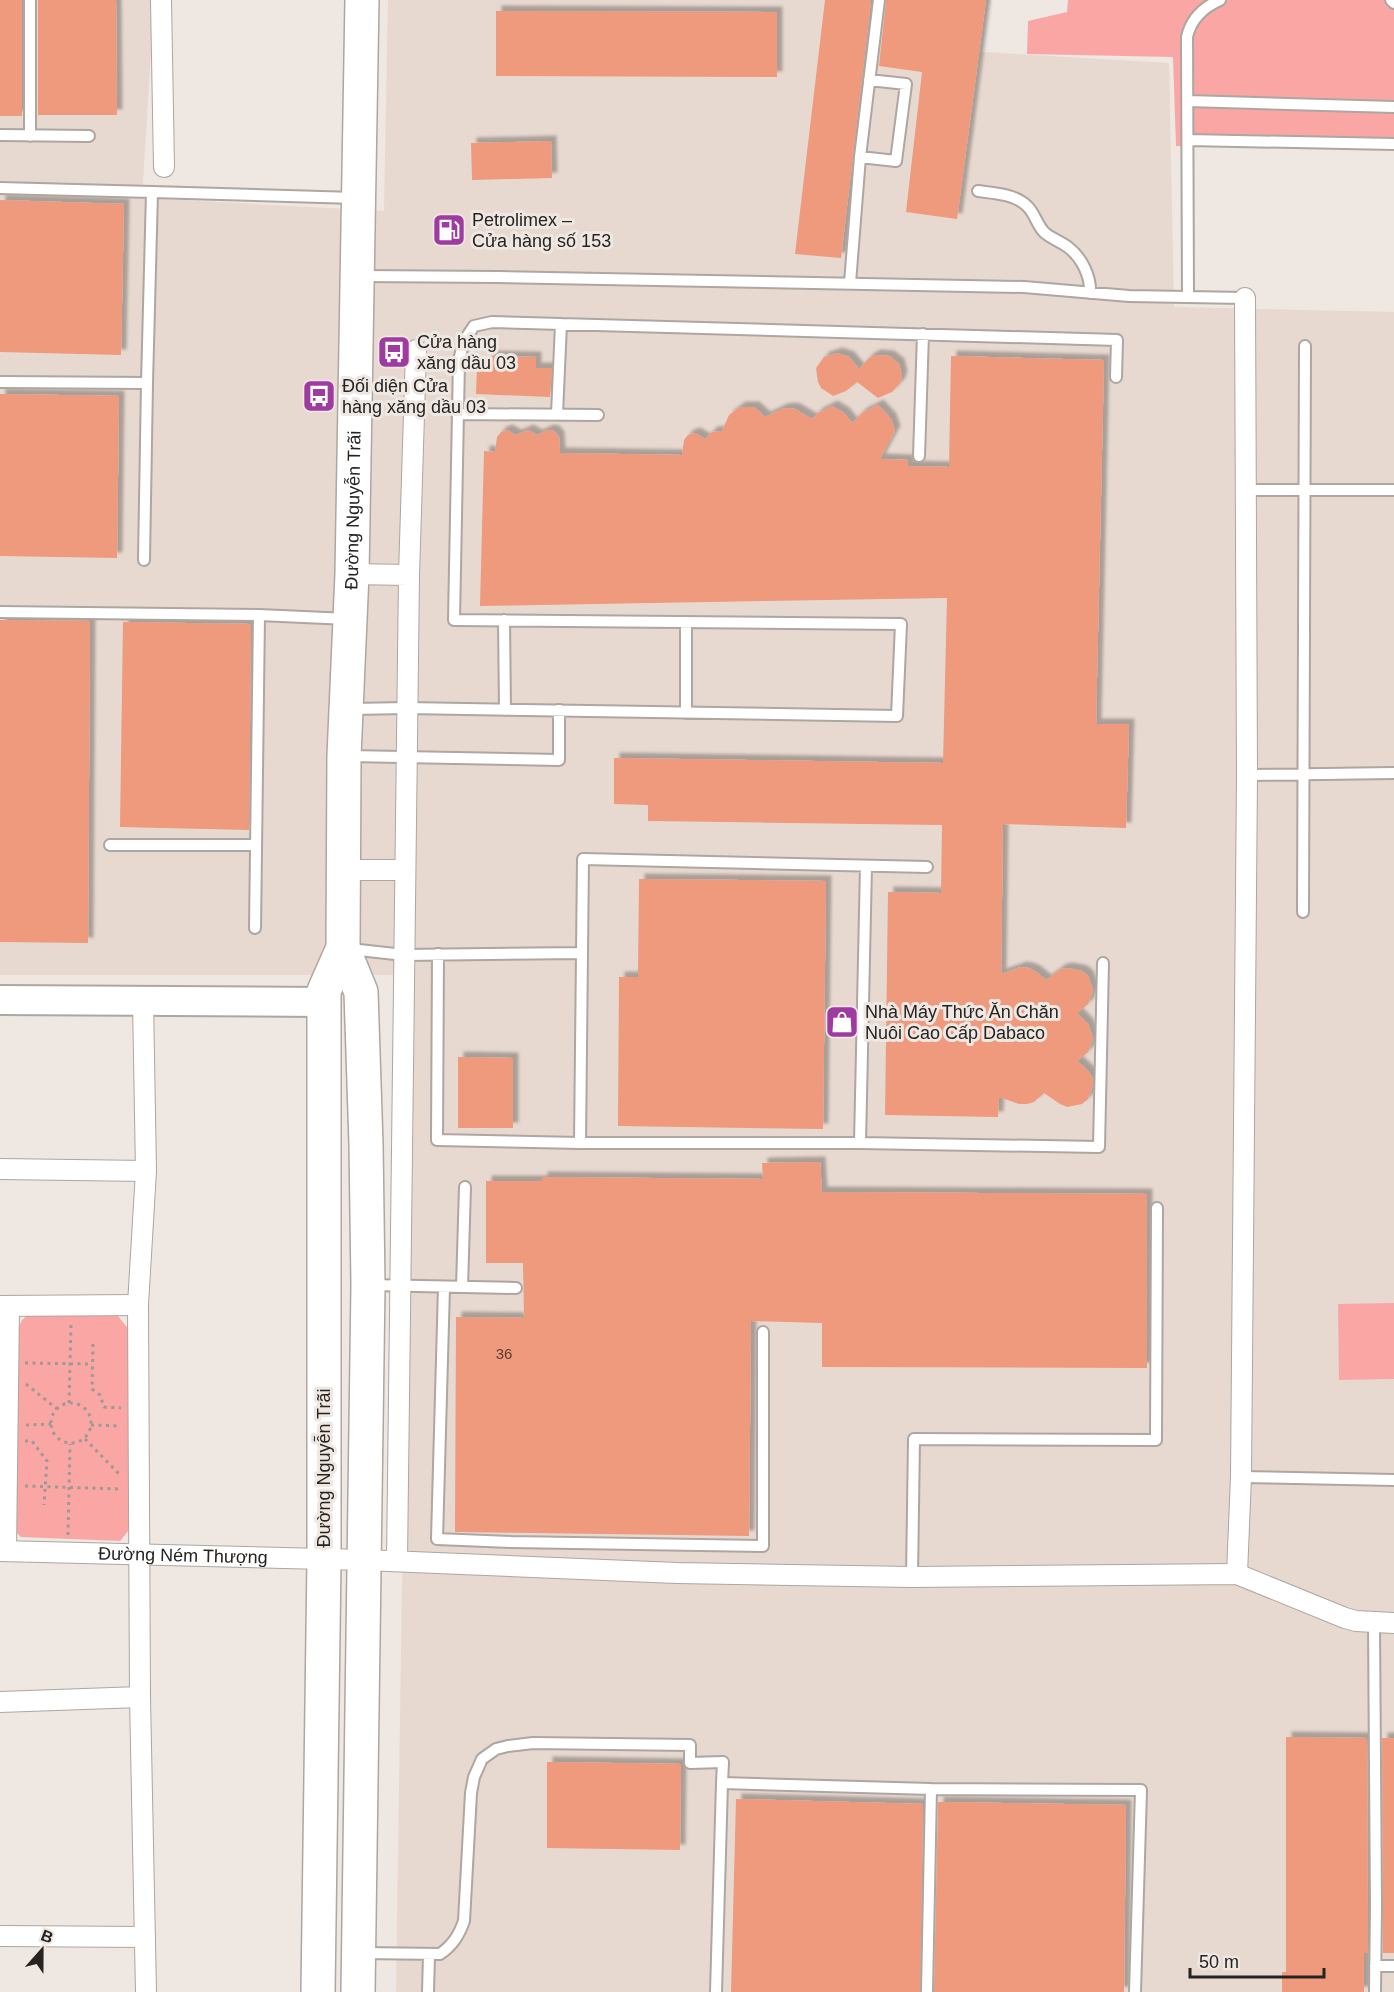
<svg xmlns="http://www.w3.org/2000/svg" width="1394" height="1992" font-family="Arial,sans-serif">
<defs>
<filter id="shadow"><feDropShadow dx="5.5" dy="-5.5" stdDeviation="1.5" flood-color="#0004"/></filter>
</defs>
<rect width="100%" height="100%" fill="#eee7e2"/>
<path fill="#e7d9d0" d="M0,0H154L142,198L384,211L388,0H989L982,52L1169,63L1174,307L1394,312V1992H396L411,975H0Z"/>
<path fill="#faa6a5" d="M1068,0H1394V150L1176,146L1173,57L1027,54L1028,21L1067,12Z
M1394,1303V1379L1339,1380L1338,1304Z
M28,1315L118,1316L131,1332L129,1530L120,1541L21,1537L12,1528L16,1333L22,1320Z"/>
<path fill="#ef997d" filter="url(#shadow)" d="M0,0H22V116H0Z
M38,0H116L117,115H38Z
M825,0H871L841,258L795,254Z
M886,0H986L957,219L906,212L922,72L879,66Z
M496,11L777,12V77L496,76Z
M551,141L552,178L472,180L471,143Z
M0,200L124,204L121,355L0,352Z
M837,353L849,357L859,369L869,358L875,355L889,356L899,364L902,376L900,383L892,392L878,398L857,382L846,391L833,396L821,388L818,382L816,368L824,357Z
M488,356L536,357V368H552L550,397L476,394L477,367H488Z
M951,356L1104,360L1096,724H1129L1126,828L1003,824L1001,974L1021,967L1028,968L1035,971L1046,980L1061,969L1068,968L1082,971L1088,976L1093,990L1088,1004L1077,1013L1088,1024L1093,1038L1088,1052L1077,1061L1088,1071L1092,1077L1093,1085L1088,1099L1082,1104L1067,1107L1060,1104L1044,1093L1034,1102L1027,1104H1019L999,1097L998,1117L885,1115L888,892L941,893L942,825L648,821V805L614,804V758L943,763L947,598L480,606L484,451L495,452L497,437L501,432L507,430L516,435L528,430L537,435L548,430L554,431L559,437L560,453L682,455L684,440L688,435L695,433L705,439L712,432L722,431L729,415L740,407H754L765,417L782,409L789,408L795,409L812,419L818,413L832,406L844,413L852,423L862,413L878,405L891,419L895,431L880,459L908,460V466L949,467Z
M0,394L119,396L117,558L0,556Z
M0,620L90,621L88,943L0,942Z
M123,622L251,624L249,830L120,827Z
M639,879L826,881L823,1129L618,1126L619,977H638Z
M458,1057L513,1058V1128H458Z
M820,1162L822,1192L1147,1194V1368L822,1367V1323L751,1321L749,1536L455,1532L456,1317L524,1318L523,1263H486V1181H542V1177L763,1179L762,1163Z
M1286,1737L1367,1738L1368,1953H1364V1992H1282V1972H1286Z
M1382,1738H1394V1953H1383Z
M547,1762L681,1764L680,1850L547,1848Z
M736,1799L923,1804L920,1992H731Z
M938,1802L1126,1805L1124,1992H934Z"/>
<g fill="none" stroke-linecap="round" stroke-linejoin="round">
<defs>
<path id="lane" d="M30,0V136
M1391,0L1394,3
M1188,101L1394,107
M0,135L89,136
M1188,140L1394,144
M860,157L896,161L906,84L869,80
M0,188L152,192
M978,191C994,193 1015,194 1027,206C1035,213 1037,226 1045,233C1052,239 1062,242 1069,248C1082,258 1091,277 1090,293
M360,276L498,277L1024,287L1129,296L1245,298
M850,283L860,157L879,0
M1188,296L1187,37C1191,19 1204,7 1220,0
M0,382L147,383L152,192L355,198
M457,414L598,415
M557,414L561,324
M919,456L923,334
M1246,490H1394
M144,560L147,383
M0,612L259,615L348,619
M504,620L505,710
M686,622V713
M351,709L407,708L897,716L901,624L454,620L459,360L464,341L474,326L492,322L1117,340L1116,377
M348,756L559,760V710
M1247,775L1394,773
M110,845H256
M1303,912L1305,346
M255,928L259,615
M350,949L404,955L582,953L580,1143
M582,953L583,859L927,867
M438,954L437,1140L580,1143H860L866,866
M860,1143L1099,1147L1103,963
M371,1285L516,1288
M444,1287L437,1539L511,1542L763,1546V1332
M462,1287L465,1187
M1241,1477L1394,1480
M912,1577L914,1439L1156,1440L1157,1208
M1374,1623L1376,1907L1375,1992
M362,1953L440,1954C453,1945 459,1935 464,1921L471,1793L474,1777L482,1759L496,1749L508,1746L533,1743L690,1745V1763L723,1762L722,1783L931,1789L1141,1790L1135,1992
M1375,1966H1394
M428,1992L429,1955
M716,1992L722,1783
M927,1992L931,1789"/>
<g id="street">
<path d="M161,0L164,167"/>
<path d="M352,574L409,575L397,1561"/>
<path d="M409,575L416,350"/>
<path d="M344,870H405"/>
<path d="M143,1001L146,1171L138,1305L140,1697L146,1992"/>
<path d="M0,1169L146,1171"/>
<path d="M0,1306L138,1305"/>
<path id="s1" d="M0,1551L364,1560L677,1573L912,1577L1237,1574L1345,1618L1356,1621L1394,1623"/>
<path d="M6,1551L9,1306"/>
<path d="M1237,1574L1241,1477L1247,775L1245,298"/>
<path d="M0,1702L140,1697"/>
<path d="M0,1936L145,1937"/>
</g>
<path id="secondary" d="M0,1000L324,1002"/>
<g id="highway">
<path d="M343,948L361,992L366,1144L368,1285L358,1992"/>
<path id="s2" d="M318,1992L324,1560V991L343,948L344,756L352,574L362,0"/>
</g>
</defs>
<use href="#lane" stroke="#ada6a1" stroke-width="14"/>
<use href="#street" stroke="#ada6a1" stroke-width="22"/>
<use href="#secondary" stroke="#ada6a1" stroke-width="32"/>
<use href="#highway" stroke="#ada6a1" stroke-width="36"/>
<path stroke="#9e9995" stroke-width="3" stroke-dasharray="3 4.5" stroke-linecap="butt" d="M93,1344L92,1389L100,1395L104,1407L121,1408
M25,1363L92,1364
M26,1384L57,1409
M51 1423a20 20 0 1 1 40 0a20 20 0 1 1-40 0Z
M69,1403L71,1324
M26,1425L51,1424
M91,1425L120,1426
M85,1439L121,1476
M25,1441H32L47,1461L44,1505
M25,1486L121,1489
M68,1535L70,1444"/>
<use href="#lane" stroke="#fff" stroke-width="10"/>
<use href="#street" stroke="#fff" stroke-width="20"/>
<use href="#secondary" stroke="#fff" stroke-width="28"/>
<use href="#highway" stroke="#fff" stroke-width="33"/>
</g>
<defs>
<symbol id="fuel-square" viewBox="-11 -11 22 22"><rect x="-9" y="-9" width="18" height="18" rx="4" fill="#9e3ba1" stroke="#eee7e2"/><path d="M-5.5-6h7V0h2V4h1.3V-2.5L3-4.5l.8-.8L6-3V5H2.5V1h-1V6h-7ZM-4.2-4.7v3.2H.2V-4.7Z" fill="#fff"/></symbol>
<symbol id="bus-square" viewBox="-11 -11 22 22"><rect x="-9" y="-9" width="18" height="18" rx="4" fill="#9e3ba1" stroke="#eee7e2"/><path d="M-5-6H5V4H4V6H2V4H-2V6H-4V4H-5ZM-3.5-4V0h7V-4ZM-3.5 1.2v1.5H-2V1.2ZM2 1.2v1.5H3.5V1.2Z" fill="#fff"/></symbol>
<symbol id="shop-square" viewBox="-11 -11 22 22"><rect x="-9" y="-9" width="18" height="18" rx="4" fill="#9e3ba1" stroke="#eee7e2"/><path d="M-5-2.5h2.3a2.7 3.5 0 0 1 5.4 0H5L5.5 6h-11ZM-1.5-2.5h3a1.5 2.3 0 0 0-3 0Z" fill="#fff"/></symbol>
</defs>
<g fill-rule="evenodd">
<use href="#fuel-square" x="430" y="211" width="38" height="38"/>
<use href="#bus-square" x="375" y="333" width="38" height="38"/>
<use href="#bus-square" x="300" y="377" width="38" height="38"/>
<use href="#shop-square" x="823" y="1003" width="38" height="38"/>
</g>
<g text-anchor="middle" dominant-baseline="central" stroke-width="6" stroke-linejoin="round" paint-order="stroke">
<g font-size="15" fill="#584038">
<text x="504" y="1353">36</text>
</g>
<g font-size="18" fill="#262321" stroke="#eee7e2" text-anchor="start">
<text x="472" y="220">Petrolimex –<tspan x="472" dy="21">Cửa hàng số 153</tspan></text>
<text x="417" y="342">Cửa hàng<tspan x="417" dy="21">xăng dầu 03</tspan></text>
<text x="342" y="386">Đối diện Cửa<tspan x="342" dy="21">hàng xăng dầu 03</tspan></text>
<text x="865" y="1012">Nhà Máy Thức Ăn Chăn<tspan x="865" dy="21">Nuôi Cao Cấp Dabaco</tspan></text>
</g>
<g font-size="18" fill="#262321" stroke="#eee7e2">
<text stroke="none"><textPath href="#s2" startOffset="1486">Đường Nguyễn Trãi</textPath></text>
<text transform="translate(324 1468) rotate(-90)">Đường Nguyễn Trãi</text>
<text stroke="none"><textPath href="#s1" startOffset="183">Đường Ném Thượng</textPath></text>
</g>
</g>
<g transform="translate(42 1950) rotate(21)" stroke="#eee7e2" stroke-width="4.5" paint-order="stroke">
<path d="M0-4.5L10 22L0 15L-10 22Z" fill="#262321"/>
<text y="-9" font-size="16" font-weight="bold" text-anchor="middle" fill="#262321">B</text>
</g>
<path d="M1190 1968v9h134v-9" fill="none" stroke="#262321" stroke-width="3"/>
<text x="1199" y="1968" font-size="18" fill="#262321" stroke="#eee7e2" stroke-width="4.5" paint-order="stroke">50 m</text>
</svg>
